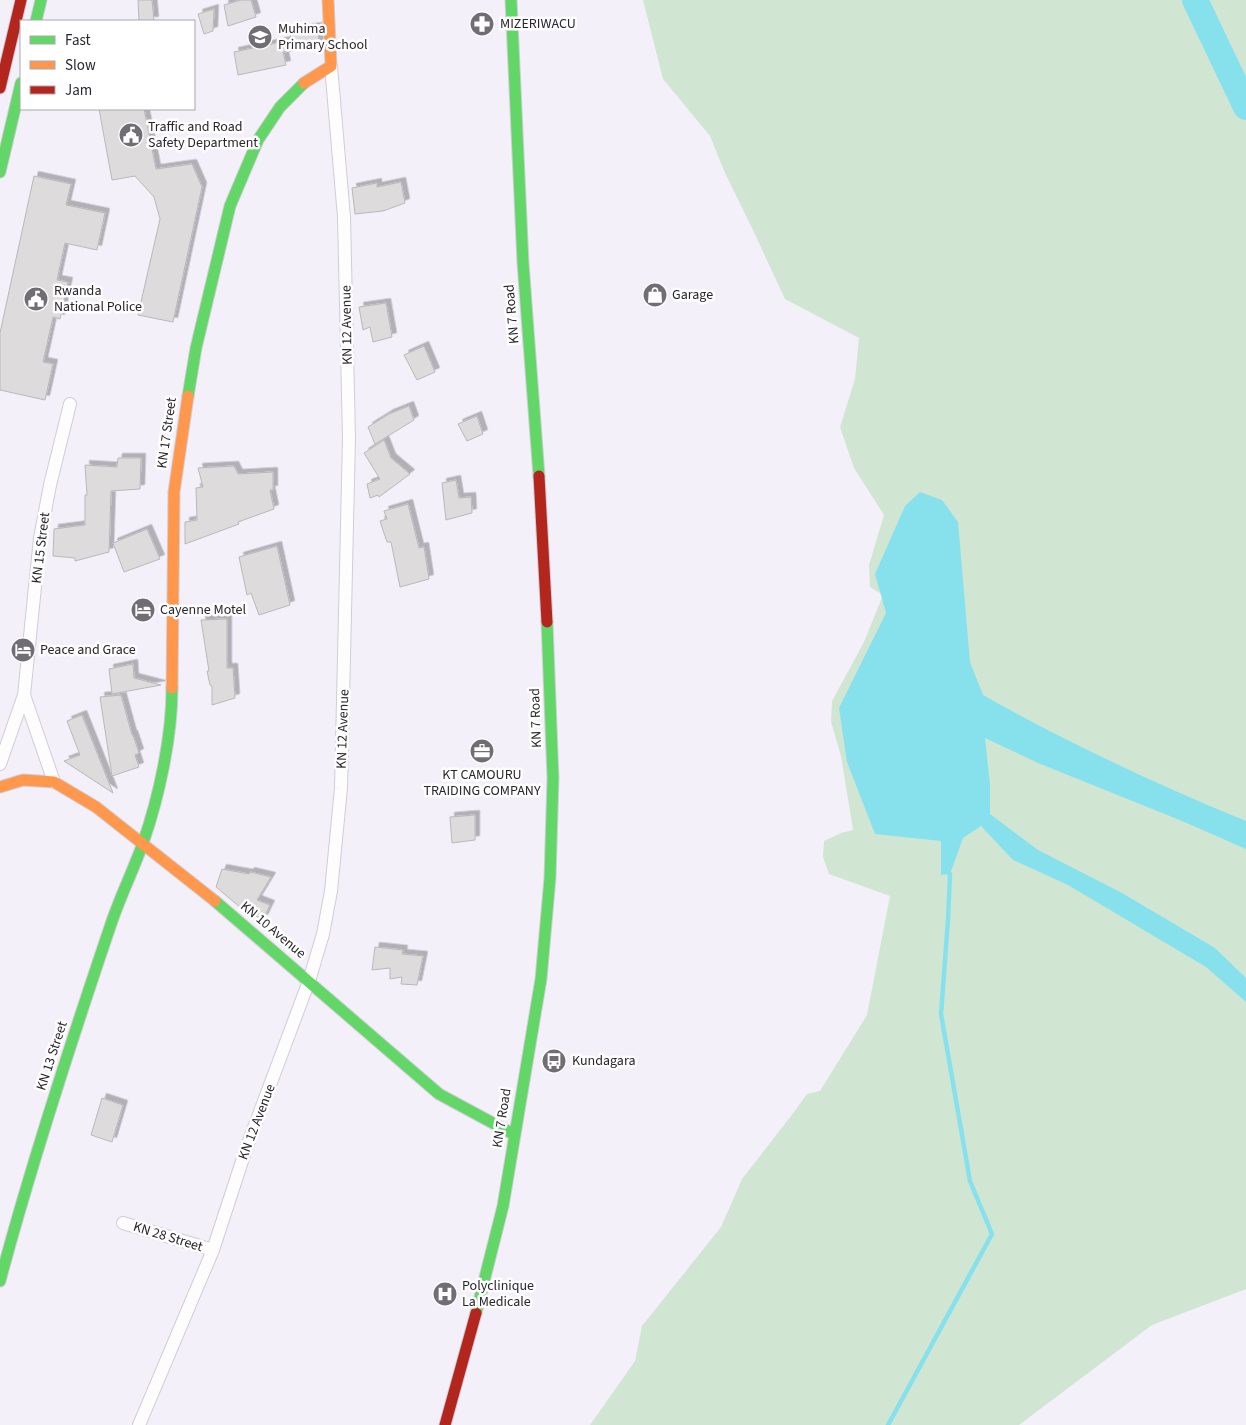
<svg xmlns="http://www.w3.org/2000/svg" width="1246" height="1425" font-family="'Source Sans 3',sans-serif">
<defs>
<filter id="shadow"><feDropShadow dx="4.5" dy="-4.5" stdDeviation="0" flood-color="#0004"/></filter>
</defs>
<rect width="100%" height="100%" fill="#f3f0fa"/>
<path fill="#d0e6d2" d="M643,0H1246V1289L1152,1325L1019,1425H590L635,1361L642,1326L721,1227L742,1179L791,1116L807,1094L820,1091L867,1015L890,896L829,874L823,857L824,841L841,833L853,830L841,756L831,722L832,701L864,642L883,595L870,587L869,565L884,515L854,468L840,427L855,379L859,338L785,299L752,228L725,173L710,136L663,79Z"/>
<path fill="#86e1ed" d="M920,492L942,500L958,522L970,662L983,695C1068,743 1156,784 1246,821V849L1182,821L1038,763L985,738L990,785V814L1038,850L1122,893L1215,948L1246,978V1002L1206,967L1068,885L1013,860L981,826L963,838L950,874L941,875V841L875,834L847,762L839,708L886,613L875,574L905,506Z"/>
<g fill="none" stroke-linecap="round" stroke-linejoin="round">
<path stroke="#86e1ed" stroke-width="4.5" d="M888,1425L992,1234L970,1181L941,1014L948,920L950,874"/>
<path stroke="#86e1ed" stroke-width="26" d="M1195,0L1246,107"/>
</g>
<path fill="#dedbdc" stroke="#bbb7b9" filter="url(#shadow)" d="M138,0H152L154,21H139Z
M241,0H251L256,17L228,26L224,5Z
M214,9L213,31L204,34L198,14Z
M318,27L319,48L283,52L286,65L238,75L234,52L291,40L290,31Z
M99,109H144L156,169L192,164L202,187L173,322L138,315L160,219L154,197L135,176L112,180Z
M34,176L71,184L66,205L105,213L97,250L65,243L57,280L68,282L60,319L53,317L43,362L53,364L45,400L0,390V333Z
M401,182L405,203L383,211L355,214L352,188L377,183V187Z
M386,303L392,337L373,342L370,327L363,330L359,307Z
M424,346L435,372L417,380L404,355Z
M409,406L414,420L375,444L368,427L389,414Z
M477,416L483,434L467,441L458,424Z
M384,440L391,458L410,474L379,497L378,495L370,498L367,484L380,479L364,453Z
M118,458H141L140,489L111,491L109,552L75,561V558L53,556L54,529L85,525V495H87L85,465L117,467Z
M234,466L238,474L273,472V490H270L274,509L238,522L239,524L185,544V522L197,520L196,488L203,487L198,468Z
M456,480L459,498L471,497L472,513L446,520L442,483Z
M408,504L419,548L424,547L429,579L400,587L391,542H387L380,521L387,519L384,511Z
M147,529L160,559L124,572L113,543Z
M277,546L290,605L259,615L251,593L247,595L239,557Z
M227,619V668H233L235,698L212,705V686L210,685L207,671H209L201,620Z
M133,664L134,678L161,685L112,694L109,669Z
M121,695L132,735H133L139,753L135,755L139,767L112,776L100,697Z
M82,715L113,793L64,761L80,755L67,721Z
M475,815V840L452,843L450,817Z
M222,869L249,874L250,872L271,877L257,900L270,905L263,919L247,913L216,887Z
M375,947L403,950L402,954L423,956L417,985L401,984L402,977L390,979V968L372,970Z
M102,1098L123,1105L112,1142L91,1135Z"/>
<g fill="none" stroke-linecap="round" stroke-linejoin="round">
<defs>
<path id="street" d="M24,695L54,782
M0,764L24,695L40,538L50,485L70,404
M123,1223L213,1250
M139,1425L213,1250L246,1149L309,981L323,934L331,891L341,788L349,438L344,217L331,66"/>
<path id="fast" d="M511,0L523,263L539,476
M36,21L41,0
M0,172L21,83
M188,396L196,348L230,206L258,140L280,107L304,83
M215,901L439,1094L515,1135
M0,1281C32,1161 71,1042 111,924C120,897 133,871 143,843C159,797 172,737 172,688
M476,1313L503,1206L541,979L550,878L553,778L547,622"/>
<path id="slow" d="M304,83L331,66L328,0
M172,688L174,492L188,396
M0,787L23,780L54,782L96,807L215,901"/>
<path id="jam" d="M0,88L21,0
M539,476L547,622
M445,1425L476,1313"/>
</defs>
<use href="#street" stroke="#d0cdd5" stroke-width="14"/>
<use href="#fast" stroke="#d0cdd5" stroke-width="13"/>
<use href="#slow" stroke="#d0cdd5" stroke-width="13"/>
<use href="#jam" stroke="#d0cdd5" stroke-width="13"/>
<use href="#street" stroke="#fdfdfe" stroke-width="12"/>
<use href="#fast" stroke="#63d668" stroke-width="11"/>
<use href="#slow" stroke="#ff974d" stroke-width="11"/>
<use href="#jam" stroke="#b3261e" stroke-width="11"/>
</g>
<defs>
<symbol id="pharmacy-disc" viewBox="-11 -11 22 22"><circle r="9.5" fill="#706d75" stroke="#fff"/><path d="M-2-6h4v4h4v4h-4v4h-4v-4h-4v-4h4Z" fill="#fff"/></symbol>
<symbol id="school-disc" viewBox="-11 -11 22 22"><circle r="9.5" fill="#706d75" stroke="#fff"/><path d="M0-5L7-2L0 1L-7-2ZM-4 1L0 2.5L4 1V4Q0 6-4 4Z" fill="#fff"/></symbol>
<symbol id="civic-disc" viewBox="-11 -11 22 22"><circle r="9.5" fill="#706d75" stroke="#fff"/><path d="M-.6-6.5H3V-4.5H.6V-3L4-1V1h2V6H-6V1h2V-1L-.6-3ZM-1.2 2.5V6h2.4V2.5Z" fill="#fff"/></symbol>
<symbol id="shop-disc" viewBox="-11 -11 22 22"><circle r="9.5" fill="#706d75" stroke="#fff"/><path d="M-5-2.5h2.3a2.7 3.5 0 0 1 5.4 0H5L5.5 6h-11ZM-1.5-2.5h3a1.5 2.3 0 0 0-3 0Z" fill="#fff"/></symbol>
<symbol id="hotel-disc" viewBox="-11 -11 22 22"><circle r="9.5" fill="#706d75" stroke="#fff"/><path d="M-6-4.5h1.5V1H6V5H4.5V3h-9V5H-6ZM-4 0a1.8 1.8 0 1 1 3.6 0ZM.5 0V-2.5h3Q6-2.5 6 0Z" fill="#fff"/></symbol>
<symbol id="office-disc" viewBox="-11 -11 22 22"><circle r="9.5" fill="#706d75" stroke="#fff"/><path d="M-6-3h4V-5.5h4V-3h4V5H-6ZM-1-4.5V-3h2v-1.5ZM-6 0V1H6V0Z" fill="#fff"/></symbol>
<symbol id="bus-disc" viewBox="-11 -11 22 22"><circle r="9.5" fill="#706d75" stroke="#fff"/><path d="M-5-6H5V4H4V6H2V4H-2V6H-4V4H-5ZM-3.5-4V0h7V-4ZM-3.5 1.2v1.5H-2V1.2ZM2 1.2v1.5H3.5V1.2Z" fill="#fff"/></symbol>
<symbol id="hospital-disc" viewBox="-11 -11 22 22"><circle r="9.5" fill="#706d75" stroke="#fff"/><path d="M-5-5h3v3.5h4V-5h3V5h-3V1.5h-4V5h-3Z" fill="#fff"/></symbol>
</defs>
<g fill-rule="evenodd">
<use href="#pharmacy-disc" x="468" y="10" width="28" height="28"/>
<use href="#school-disc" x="246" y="23" width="28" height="28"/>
<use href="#civic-disc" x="117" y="121" width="28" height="28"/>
<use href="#shop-disc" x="641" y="281" width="28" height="28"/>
<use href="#civic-disc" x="22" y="285" width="28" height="28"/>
<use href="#hotel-disc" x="129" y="596" width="28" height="28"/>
<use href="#hotel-disc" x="9" y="636" width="28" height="28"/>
<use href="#office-disc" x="468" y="737" width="28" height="28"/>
<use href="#bus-disc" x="540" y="1047" width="28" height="28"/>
<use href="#hospital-disc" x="431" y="1280" width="28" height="28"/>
</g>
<g text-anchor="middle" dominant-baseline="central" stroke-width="5" stroke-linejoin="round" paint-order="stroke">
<g font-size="14" fill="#29262d" stroke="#fff" text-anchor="start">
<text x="500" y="24">MIZERIWACU</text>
<text x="278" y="29">Muhima<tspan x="278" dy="16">Primary School</tspan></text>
<text x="148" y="127">Traffic and Road<tspan x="148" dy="16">Safety Department</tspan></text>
<text x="54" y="291">Rwanda<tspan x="54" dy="16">National Police</tspan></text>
<text x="672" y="295">Garage</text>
<text x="160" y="610">Cayenne Motel</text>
<text x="40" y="650">Peace and Grace</text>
<text x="482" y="775" text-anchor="middle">KT CAMOURU<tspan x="482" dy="16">TRAIDING COMPANY</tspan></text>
<text x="572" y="1061">Kundagara</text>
<text x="462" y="1286">Polyclinique<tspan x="462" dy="16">La Medicale</tspan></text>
</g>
<g font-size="14" fill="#29262d" stroke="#fff">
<text transform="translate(512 314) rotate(-95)">KN 7 Road</text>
<text transform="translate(347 325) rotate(-91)">KN 12 Avenue</text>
<text transform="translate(167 433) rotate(-82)">KN 17 Street</text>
<text transform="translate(41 548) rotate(-83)">KN 15 Street</text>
<text transform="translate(536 718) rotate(-92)">KN 7 Road</text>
<text transform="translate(343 729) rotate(-88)">KN 12 Avenue</text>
<text transform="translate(273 930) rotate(40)">KN 10 Avenue</text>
<text transform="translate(52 1056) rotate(-72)">KN 13 Street</text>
<text transform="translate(502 1118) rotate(-81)">KN 7 Road</text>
<text transform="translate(257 1122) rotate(-69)">KN 12 Avenue</text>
<text transform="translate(168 1237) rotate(17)">KN 28 Street</text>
</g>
</g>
<rect x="20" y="20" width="175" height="90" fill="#ffffff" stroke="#a9a8ab"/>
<rect x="30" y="36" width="25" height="8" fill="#63d668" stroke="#a9a8ab"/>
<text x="65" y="45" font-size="15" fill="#29262d">Fast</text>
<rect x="30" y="61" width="25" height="8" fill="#ff974d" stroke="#a9a8ab"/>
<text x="65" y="70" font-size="15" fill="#29262d">Slow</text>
<rect x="30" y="86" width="25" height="8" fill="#b3261e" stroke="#a9a8ab"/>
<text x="65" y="95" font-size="15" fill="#29262d">Jam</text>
</svg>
